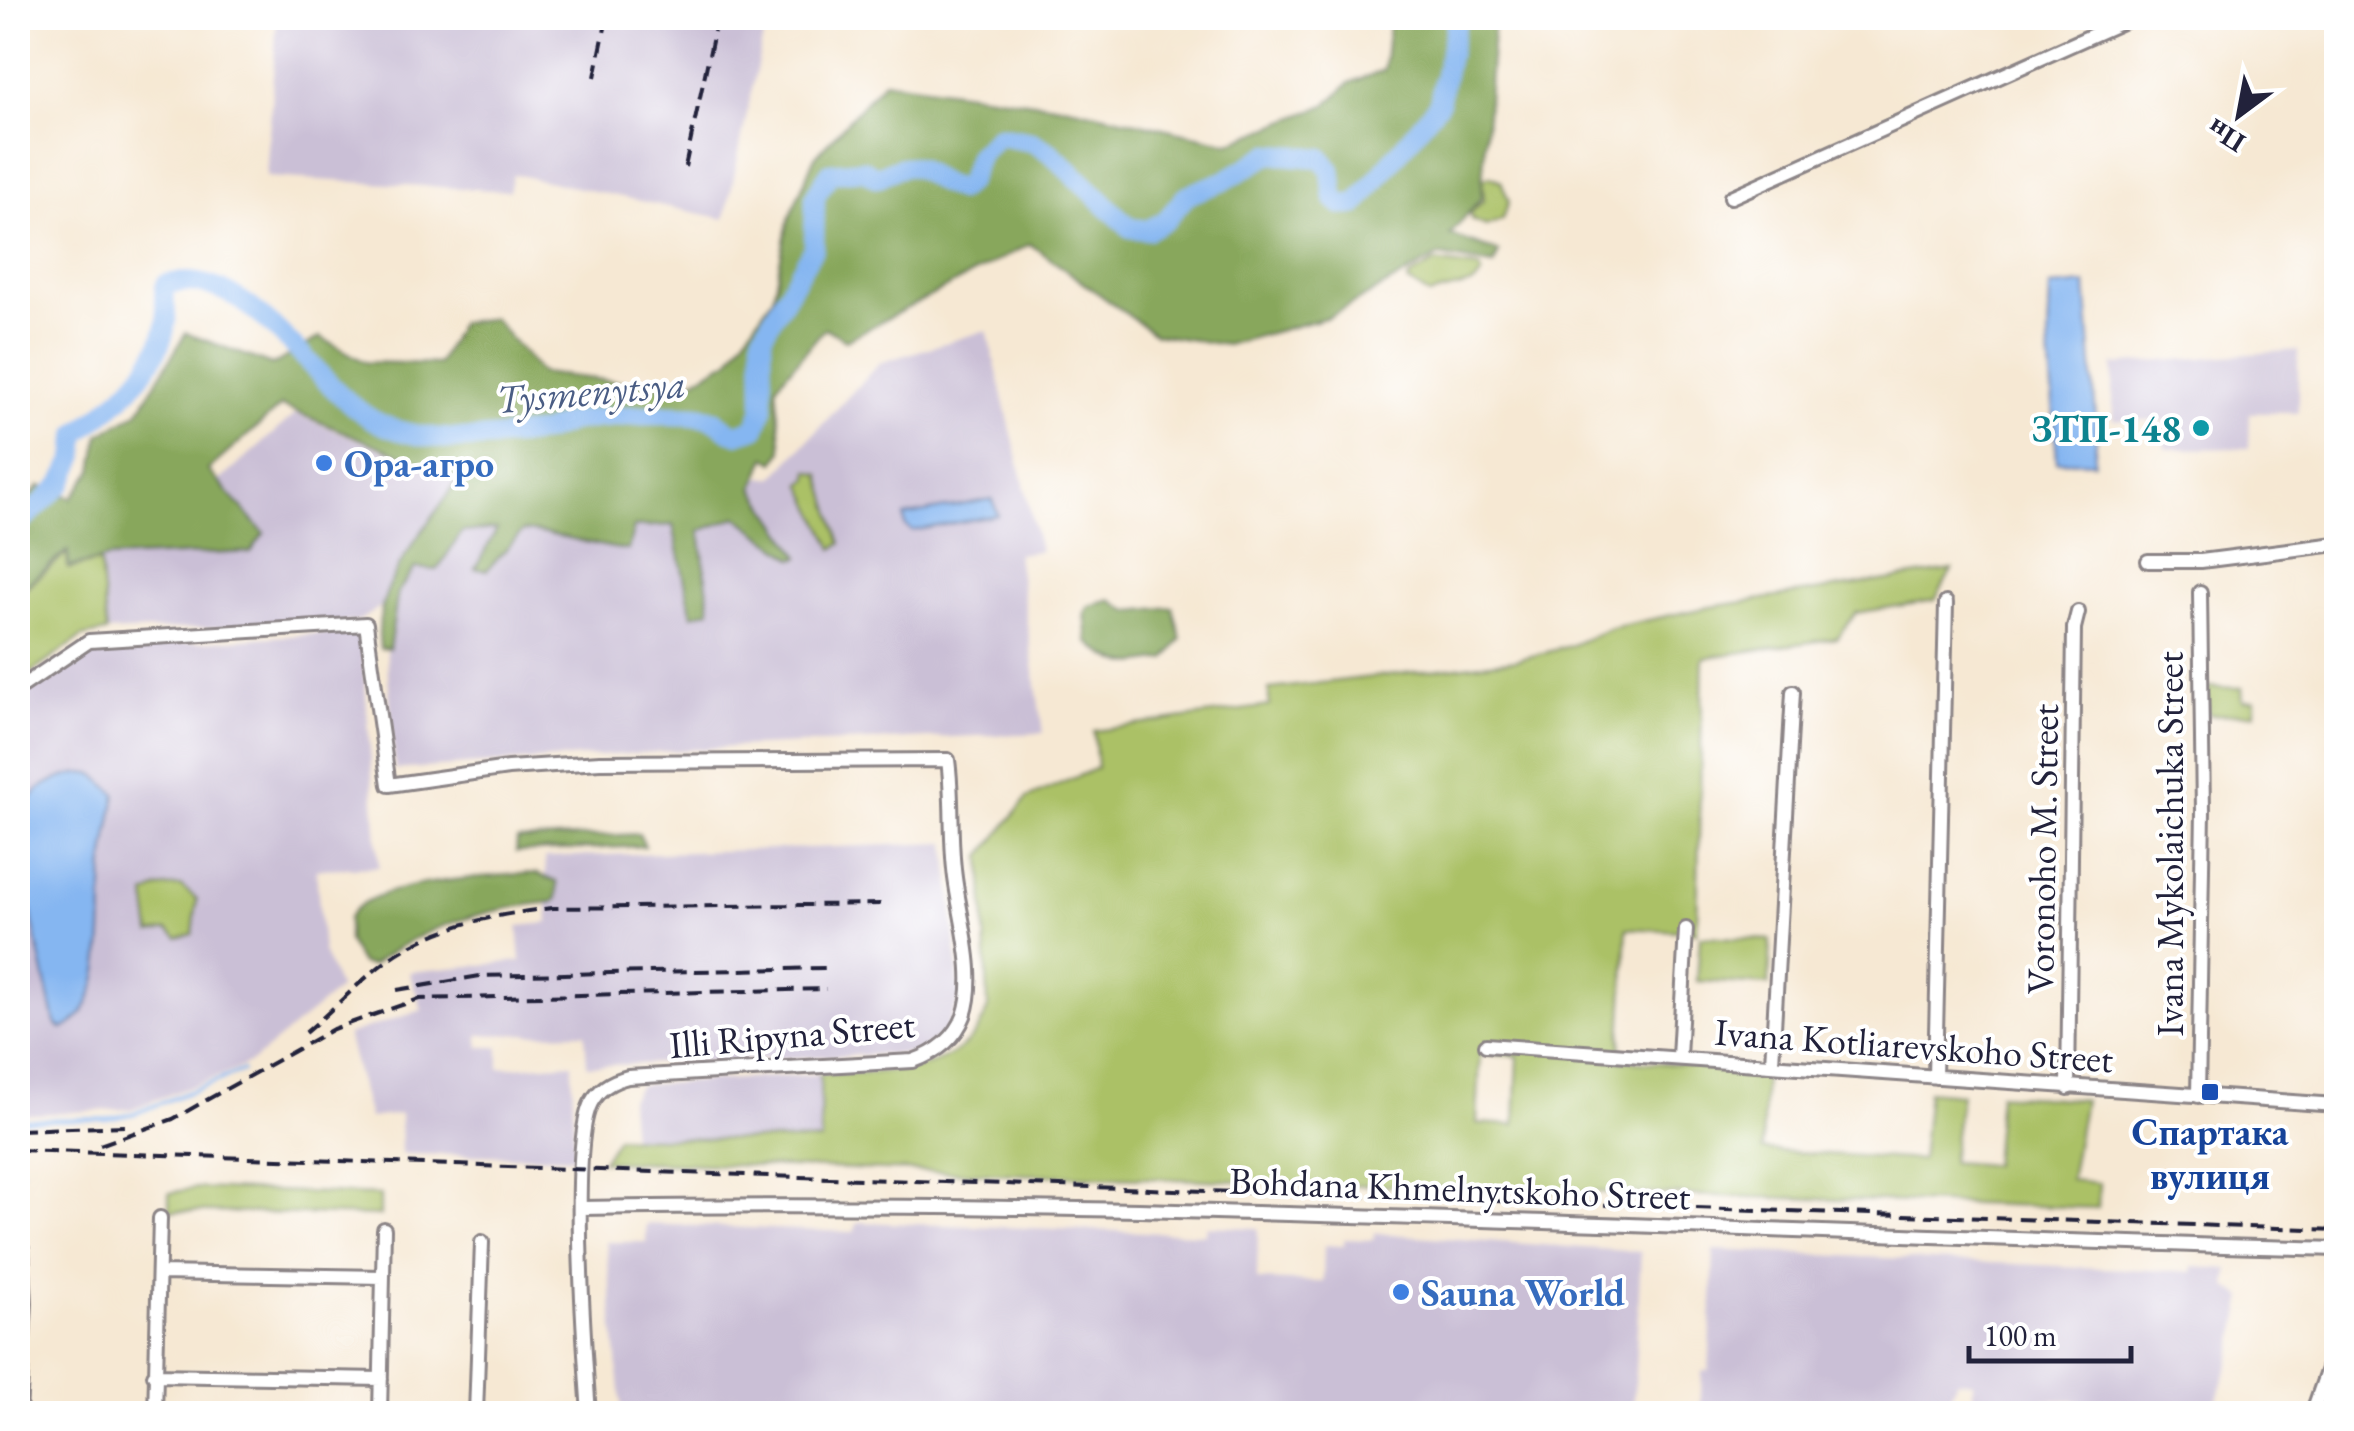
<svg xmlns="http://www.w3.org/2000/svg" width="2354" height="1431" font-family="'EB Garamond',serif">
<rect width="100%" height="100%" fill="#fff"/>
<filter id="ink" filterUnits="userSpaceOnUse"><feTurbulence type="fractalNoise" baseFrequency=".01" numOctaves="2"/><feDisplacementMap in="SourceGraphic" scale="20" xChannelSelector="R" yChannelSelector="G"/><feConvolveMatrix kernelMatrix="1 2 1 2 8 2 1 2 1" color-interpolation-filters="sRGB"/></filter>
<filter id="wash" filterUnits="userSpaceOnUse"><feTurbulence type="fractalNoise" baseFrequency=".0048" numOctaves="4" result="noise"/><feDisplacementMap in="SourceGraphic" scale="40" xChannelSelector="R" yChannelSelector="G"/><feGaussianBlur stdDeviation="2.25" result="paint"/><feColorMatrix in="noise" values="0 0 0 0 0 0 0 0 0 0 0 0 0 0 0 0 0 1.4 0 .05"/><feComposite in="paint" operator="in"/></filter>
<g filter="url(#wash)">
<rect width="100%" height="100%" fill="#f6e8d3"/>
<path fill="#cabfd6" d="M277,18H767L725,219L513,174L509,191L266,177Z
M987,330L1040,551L1017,554L1043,733L715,748L395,770L383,605L357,622L107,632L99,556L224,477L295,414L460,482L774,477L879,363Z
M2298,350V413H2250L2249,448L2165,449L2164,420H2113V365Z
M361,631L379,867L316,869L323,951L339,989L254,1060L235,1070L131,1109L18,1115V692L80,650Z
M947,843L960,996L945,1033L916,1053L587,1066L585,1033L479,1035V1047H499V1068L572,1063L574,1157L401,1154L400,1114L369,1118L347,1035L422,1010L409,972L521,961L518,926L549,923L545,857Z
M820,1074L822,1141L632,1137L629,1101L639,1085Z
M858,1222L1205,1234L1206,1226L1258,1228L1257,1280L1323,1282L1324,1245L1344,1246V1239L1374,1240L1375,1233L1641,1252L1633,1413H622L606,1242H646V1224L854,1232Z
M1714,1250L2192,1272L2193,1267L2229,1269L2227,1287L2244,1297L2230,1364L2212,1413H2111L2072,1400L1973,1402V1382L1957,1380L1943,1413H1700L1702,1371H1709Z"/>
<path fill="#abc166" stroke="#667250" stroke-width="2.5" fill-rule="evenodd" d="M1490,176L1501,181L1509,201L1503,219L1486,226L1472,220L1470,213L1484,200L1482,180Z
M1436,262L1480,268L1482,274L1474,284L1429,295L1408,282L1409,277Z
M809,471L820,474L841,544L833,549L802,484L809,479Z
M67,553L68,569L100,561L107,632L82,637L18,682V595Z
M1952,570L1935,600L1856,613L1837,638L1703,658L1697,932L1627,928L1620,1060L1765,1071L1762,1150L1921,1160L1928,1091L1961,1094L1951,1162L1993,1165L1999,1094L2084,1100L2070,1180L2099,1183L2098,1208L602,1161L617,1137L821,1141L820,1074C881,1071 967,1080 988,1007L982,856L1027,798L1097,768L1094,731L1269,706V689L1516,660L1570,646L1611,628L1704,608ZM1480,1054L1518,1056L1515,1125L1477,1123Z
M2206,687L2242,688L2243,700H2255V713L2209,715Z
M181,886L197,899L193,934L178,938L168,930L151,933L146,895L158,888Z
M1700,936L1771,940L1769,985L1697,981Z
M196,1188L380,1195V1216L169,1211V1193Z"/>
<path fill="#88a75b" stroke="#55644b" stroke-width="2.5" d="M1395,18H1494L1481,198L1450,235L1499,252L1494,265L1439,256L1329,317L1226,345L1154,334L1030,244L846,340L825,328L776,386L782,451L775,462L766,457L754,488L800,557L794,559L737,517L700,531L710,610L692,615L673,525L634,527L628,550C592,546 560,533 523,531L487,570L475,569L497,529L462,532L437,570L415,568L398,592L389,649L380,648C370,583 426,532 458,479L281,406L208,470L264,533L251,552L108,558L69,567L68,550L18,592V507L40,486L72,498L93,470L99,435L138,412L186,333L272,365L320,337L365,362L438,364L460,323L493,318L541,373L659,386L694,380L729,360L773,297L788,221L814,158L884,81L1070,107L1229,143L1326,105L1349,83L1384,70L1389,21Z
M1111,600L1129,611L1173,607L1181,639L1166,659C1126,666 1120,668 1088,642L1085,613L1089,606Z
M639,834L645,846L516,852L517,840Z
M536,873L557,882V899L553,902C486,909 424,925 371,966L361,964L348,942V919C365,880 494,876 536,873Z"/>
<path fill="#85b6f1" stroke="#546c96" stroke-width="2.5" d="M2086,284L2097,431L2094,462L2057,461L2048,334L2050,287Z
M992,499L998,515L912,531L905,525L904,516Z
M81,773L94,774L116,794C112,817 107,841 104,864C100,909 112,1010 62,1029L55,1023L22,874L27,866C13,814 23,783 81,773Z"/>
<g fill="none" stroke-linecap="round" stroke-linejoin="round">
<path stroke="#85b6f1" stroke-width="4" d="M18,1120L107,1119L136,1113L242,1071
M18,1171H22
M1958,1414L2004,1410L2054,1414"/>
<path stroke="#85b6f1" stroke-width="20" d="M18,525L62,484L75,458L77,434C111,408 160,369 166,323C168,309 161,297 166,284C257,264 314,394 381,424C429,445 488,440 539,433C552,431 563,423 575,421C616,416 664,413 705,417C718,418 724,431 737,434L756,428L763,408L762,336L814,248L815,196L830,173L864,170L877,178C926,151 918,179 959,190L968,182L979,154L998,136L1032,142L1051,153L1130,228L1148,230L1166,220L1187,195L1224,181L1270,154L1321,158L1331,170L1334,198L1342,205H1356L1439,103L1457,18"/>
</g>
</g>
<g filter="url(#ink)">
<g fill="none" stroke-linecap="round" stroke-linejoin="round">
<defs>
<path id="minor" d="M1731,197L2131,18
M2148,561H2201L2336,544
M18,689L89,641L366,624L389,785L508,768L600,762L948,760C953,796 950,832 954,869C958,914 979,972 964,1016C955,1039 936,1053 913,1061L628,1077C612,1081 599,1088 591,1103C569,1146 585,1356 589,1414
M1486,1045L2336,1105
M1679,1057L1686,929
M1772,1063L1793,692
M1935,1077L1946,603
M2068,1088L2074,628L2078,612
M2198,1096L2203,812L2200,592
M582,1208C1168,1198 1752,1234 2336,1249
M159,1273L383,1277
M154,1375L381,1379
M19,1414L25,1303L22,1249
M155,1414L160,1218
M380,1414L384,1229
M476,1414L482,1242
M2312,1414L2336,1346"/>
</defs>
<use href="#minor" stroke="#8c8587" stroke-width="18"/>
<use href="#minor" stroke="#fff" stroke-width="12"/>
<path stroke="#22223b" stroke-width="4" stroke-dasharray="15 8" stroke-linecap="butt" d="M595,77L607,18
M685,167L717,18
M397,990L480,976L825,968
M305,1033C334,1009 361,979 392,957C440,925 497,914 553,908L887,904
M18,1130L126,1126
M100,1145L173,1119L333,1029L419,999L826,989
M18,1150L2336,1230"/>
</g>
</g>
<circle fill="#0f9aa8" stroke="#fff" stroke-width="4" cx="2201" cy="428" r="10"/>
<g fill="#3f7fe0" stroke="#fff" stroke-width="4">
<circle cx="324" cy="463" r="10"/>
<circle cx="1401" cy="1292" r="10"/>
</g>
<rect fill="#1a4fb4" stroke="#fff" stroke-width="4" x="2200" y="1082" width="20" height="20" rx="5"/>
<g text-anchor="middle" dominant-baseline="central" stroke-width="8" stroke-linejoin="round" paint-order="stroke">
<g font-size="38" font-weight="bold" fill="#0d838f" stroke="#fff" text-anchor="end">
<text x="2181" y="428">ЗТП-148</text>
</g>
<g font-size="38" font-weight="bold" fill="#366cbe" stroke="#fff" text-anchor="start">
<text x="344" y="463">Ора-агро</text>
<text x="1421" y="1292">Sauna World</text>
</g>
<g font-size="38" fill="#22223b" stroke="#fff">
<text transform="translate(2169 844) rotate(-90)">Ivana Mykolaichuka Street</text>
<text transform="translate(2042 849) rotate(-89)">Voronoho M. Street</text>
<text transform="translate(792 1034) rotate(-5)">Illi Ripyna Street</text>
<text transform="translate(1914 1045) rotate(4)">Ivana Kotliarevskoho Street</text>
<text transform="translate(1460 1188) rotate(2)">Bohdana Khmelnytskoho Street</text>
</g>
<g font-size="38" font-weight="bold" fill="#164399" stroke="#fff">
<text x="2210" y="1131">Спартака<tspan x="2210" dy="44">вулиця</tspan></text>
</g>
<g font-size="40" font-style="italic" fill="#4a5d84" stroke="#fff">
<text transform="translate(591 391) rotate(-5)">Tysmenytsya</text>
</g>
</g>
<rect width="2354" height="1431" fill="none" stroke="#fff" stroke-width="60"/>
<g transform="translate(2239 115) rotate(212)" stroke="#ffffff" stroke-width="8" paint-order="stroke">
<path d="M0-8L18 38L0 25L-18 38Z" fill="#22223b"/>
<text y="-15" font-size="28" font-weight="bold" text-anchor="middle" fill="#22223b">Пн</text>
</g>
<path d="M1969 1346v15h162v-15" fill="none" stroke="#22223b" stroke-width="5"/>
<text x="1984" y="1346" font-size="30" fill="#22223b" stroke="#ffffff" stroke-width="8" paint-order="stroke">100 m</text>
</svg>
